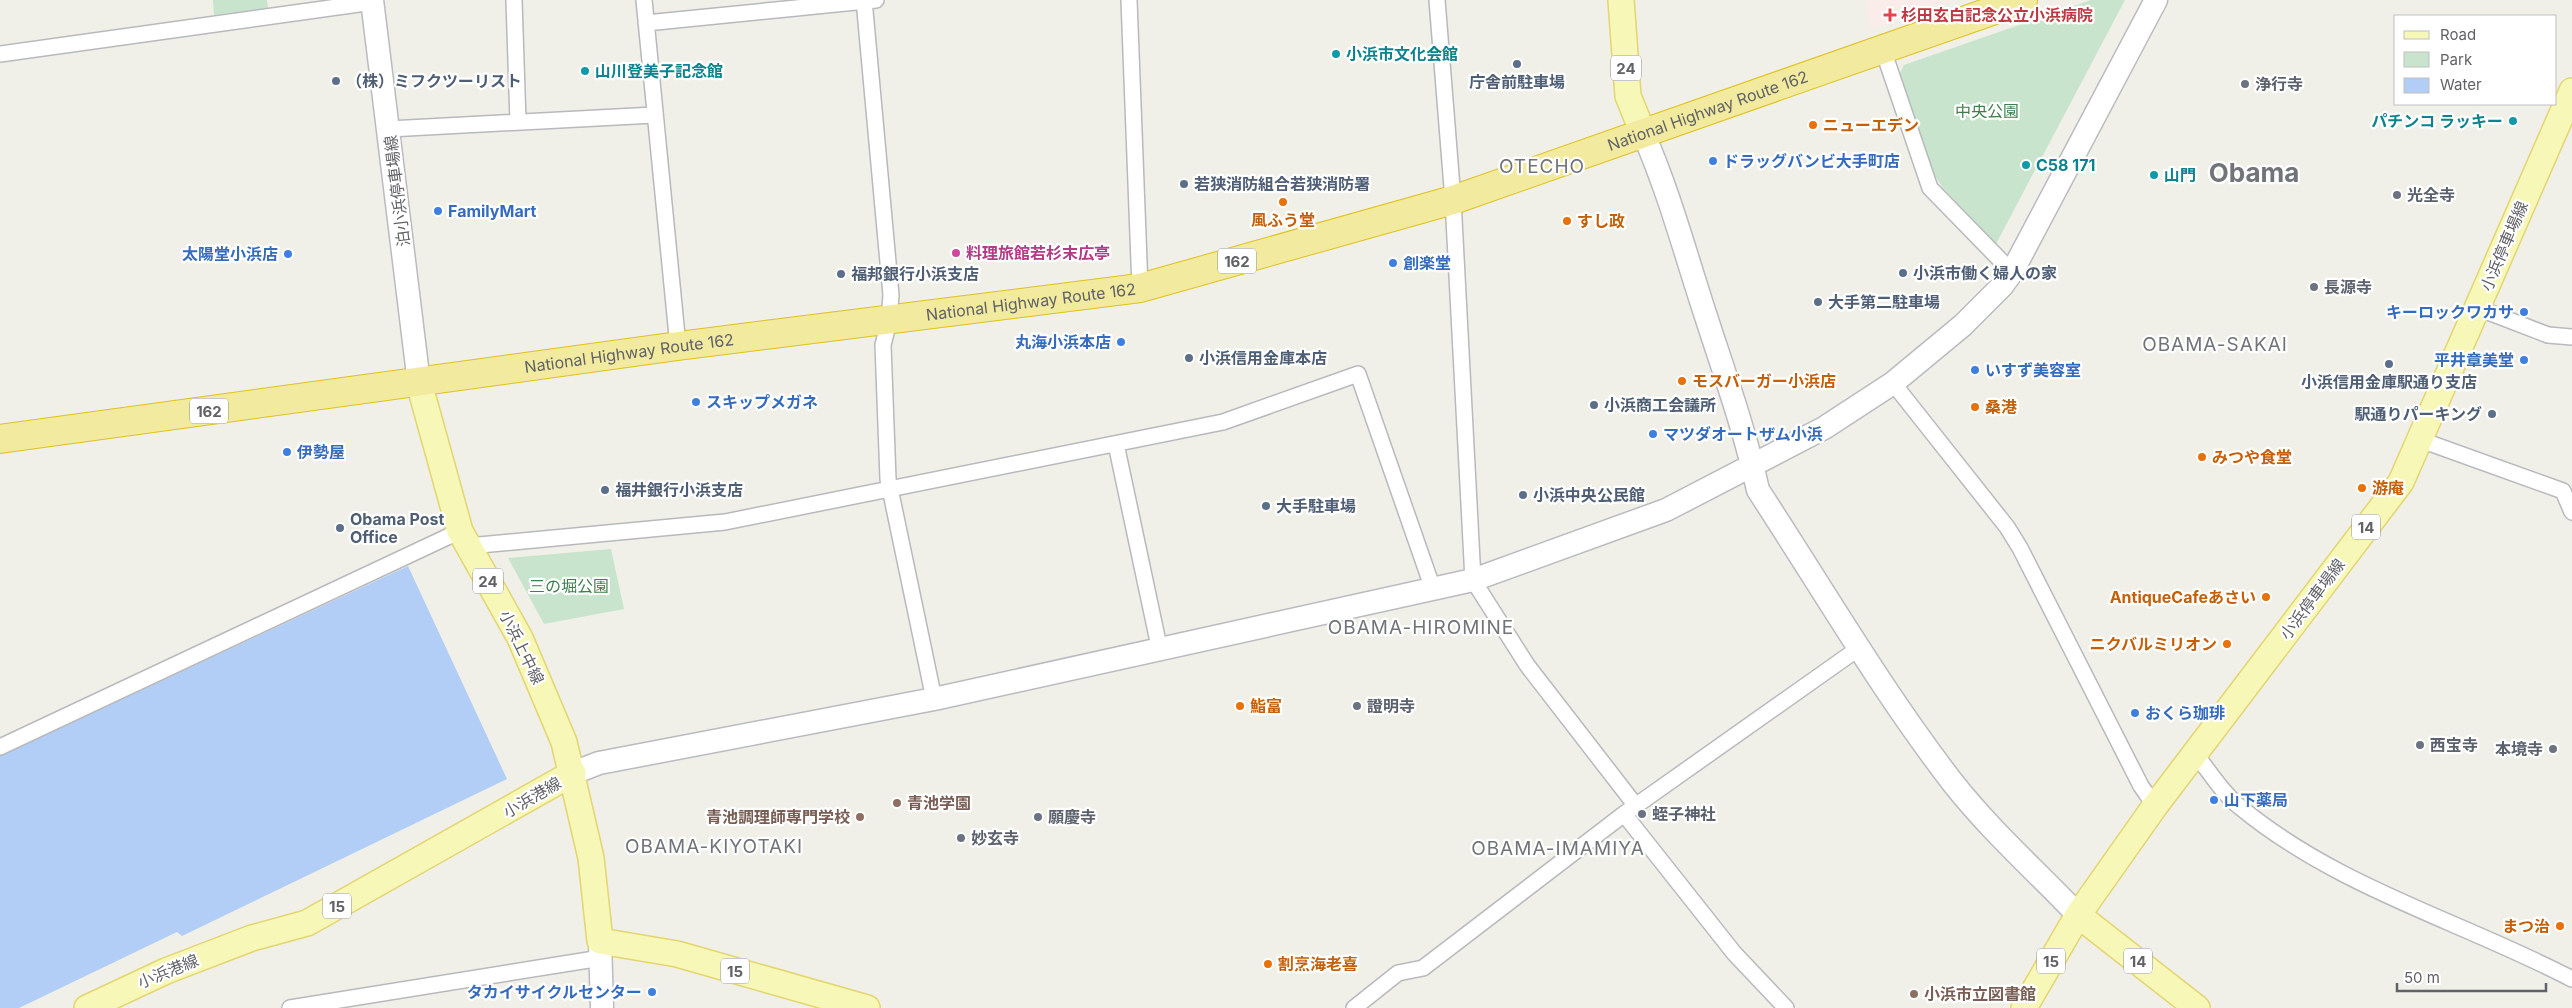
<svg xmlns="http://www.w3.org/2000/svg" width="2572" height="1008" font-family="Inter,'Noto Sans JP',sans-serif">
<rect width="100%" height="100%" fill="#f0f0e9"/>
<path fill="#faece8" d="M1865,0H1955L1871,30Z"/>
<path fill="#c8e4cd" d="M213,0H267L268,8L214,15Z
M2091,0H2125L1996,244L1943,188L1935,176L1899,75L1904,65Z
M611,549L624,609L544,624L508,558Z"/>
<path fill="#b2cef6" d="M408,566L507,779L182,936L177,932L19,1008H0V756Z"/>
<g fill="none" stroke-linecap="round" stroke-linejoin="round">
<defs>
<path id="street" d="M514,0L518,122
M644,0L678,346
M864,0L891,295L889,321L883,345L888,479L934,699
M1129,0L1140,288
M1437,0L1453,200L1473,580L1527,665L1636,806
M646,23L876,0
M1883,50L1930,188L2012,272
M0,54L373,2
M389,129L654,115
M2478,308L2548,335L2572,337
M1893,383L2007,527L2020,548L2141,786L2155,806
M2421,440L2563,491L2572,512
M1116,444L1160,651
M469,546L725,522L1223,422L1358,374L1433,589
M0,747L460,531
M2196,755C2210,772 2223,794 2240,807C2338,888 2461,921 2572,979
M1624,814L1734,953L1786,1008
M290,1008L601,958
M1354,1008L1398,973L1423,968L1624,814L1859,648"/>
<path id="secondary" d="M372,0L419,383
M1643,133C1667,187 1683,245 1701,301C1721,364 1744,426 1758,490C1822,588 1882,691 1953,783C1990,830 2036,871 2078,915
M573,773L599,763L934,699L1473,580L1666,510L1824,428L1893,383L1963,325L2002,286L2012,272L2156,0
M600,941L602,1008"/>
<path id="primary" d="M1621,0L1628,96L1643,133
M419,383L460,531L520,638L564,742L591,858L600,941L677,954L867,1008
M2078,915L2197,1008
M87,1008L166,971L252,938L307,923L573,773
M2024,1008L2078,915L2155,806L2401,482L2572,91"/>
<g id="highway">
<path id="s1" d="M0,439L678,346L1140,288L1453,200L2023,0"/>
</g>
</defs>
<use href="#street" stroke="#b8b9bd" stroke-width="18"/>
<use href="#secondary" stroke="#babbc0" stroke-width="25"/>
<use href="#primary" stroke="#e3d56f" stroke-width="28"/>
<use href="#highway" stroke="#e0c119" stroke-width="30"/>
<use href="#street" stroke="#fff" stroke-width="15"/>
<use href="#secondary" stroke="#fff" stroke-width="22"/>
<use href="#primary" stroke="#f7f7b7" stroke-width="25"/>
<use href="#highway" stroke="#f2ea9e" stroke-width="28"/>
</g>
<path fill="#e0444e" stroke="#fff" stroke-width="2" d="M1887.5 7.5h5v5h5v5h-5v5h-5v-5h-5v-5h5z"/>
<g fill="#0f9aa8" stroke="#fff" stroke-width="2">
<circle cx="1336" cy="54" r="5"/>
<circle cx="585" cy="71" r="5"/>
<circle cx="2513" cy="121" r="5"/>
<circle cx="2026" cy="165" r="5"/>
<circle cx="2154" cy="175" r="5"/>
</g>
<g fill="#5c6f8a" stroke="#fff" stroke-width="2">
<circle cx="1517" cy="64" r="5"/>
<circle cx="336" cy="81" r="5"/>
<circle cx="1184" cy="184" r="5"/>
<circle cx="1903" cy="273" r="5"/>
<circle cx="841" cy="274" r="5"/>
<circle cx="1818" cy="302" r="5"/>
<circle cx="1189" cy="358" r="5"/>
<circle cx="2389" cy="364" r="5"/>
<circle cx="1594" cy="405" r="5"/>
<circle cx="2492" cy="414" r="5"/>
<circle cx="605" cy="490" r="5"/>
<circle cx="1523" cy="495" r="5"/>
<circle cx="1266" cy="506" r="5"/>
<circle cx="340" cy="528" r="5"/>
</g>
<g fill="#6b7280" stroke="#fff" stroke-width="2">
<circle cx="2245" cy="84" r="5"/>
<circle cx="2397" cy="195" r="5"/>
<circle cx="2314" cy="287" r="5"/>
<circle cx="1357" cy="706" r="5"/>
<circle cx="2420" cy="745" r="5"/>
<circle cx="2553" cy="749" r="5"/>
<circle cx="1642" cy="814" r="5"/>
<circle cx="1038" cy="817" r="5"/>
<circle cx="961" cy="838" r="5"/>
</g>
<g fill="#e8710a" stroke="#fff" stroke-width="2">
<circle cx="1813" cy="125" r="5"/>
<circle cx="1283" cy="202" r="5"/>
<circle cx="1567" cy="221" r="5"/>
<circle cx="1682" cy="381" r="5"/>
<circle cx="1975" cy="407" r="5"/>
<circle cx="2202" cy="457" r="5"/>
<circle cx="2362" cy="488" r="5"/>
<circle cx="2266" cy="597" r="5"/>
<circle cx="2227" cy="644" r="5"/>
<circle cx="1240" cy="706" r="5"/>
<circle cx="2560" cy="926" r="5"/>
<circle cx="1268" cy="964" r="5"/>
</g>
<g fill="#3f7fe0" stroke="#fff" stroke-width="2">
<circle cx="1713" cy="161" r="5"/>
<circle cx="438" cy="211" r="5"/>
<circle cx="288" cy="254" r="5"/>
<circle cx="1393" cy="263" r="5"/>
<circle cx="2524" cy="312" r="5"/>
<circle cx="1121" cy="342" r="5"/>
<circle cx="2524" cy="360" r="5"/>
<circle cx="1975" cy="370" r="5"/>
<circle cx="696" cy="402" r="5"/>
<circle cx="1653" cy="434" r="5"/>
<circle cx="287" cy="452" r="5"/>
<circle cx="2135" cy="713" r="5"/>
<circle cx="2214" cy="800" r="5"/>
<circle cx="652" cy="992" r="5"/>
</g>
<circle fill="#d1479c" stroke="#fff" stroke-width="2" cx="956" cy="253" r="5"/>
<g fill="#8d6e63" stroke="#fff" stroke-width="2">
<circle cx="897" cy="803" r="5"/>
<circle cx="860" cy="817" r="5"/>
<circle cx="1914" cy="994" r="5"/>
</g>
<g text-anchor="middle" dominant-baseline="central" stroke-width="4.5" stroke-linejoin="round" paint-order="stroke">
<g fill="#fff" stroke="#909195" stroke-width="1">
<rect x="1611" y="55.5" width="30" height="25" rx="4"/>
<rect x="1218" y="248.5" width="38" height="25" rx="4"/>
<rect x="190" y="398.5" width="38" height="25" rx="4"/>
<rect x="2352" y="514.5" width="28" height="25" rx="4"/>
<rect x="473" y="568.5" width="30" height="25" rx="4"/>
<rect x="323" y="893.5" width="28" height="25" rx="4"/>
<rect x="2037" y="948.5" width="28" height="25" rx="4"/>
<rect x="2124" y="948.5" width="28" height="25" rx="4"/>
<rect x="721" y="958.5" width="28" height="25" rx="4"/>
</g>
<g font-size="15" font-weight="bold" fill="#606267">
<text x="1626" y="68">24</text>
<text x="1237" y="261">162</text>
<text x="209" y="411">162</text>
<text x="2366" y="527">14</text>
<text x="488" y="581">24</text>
<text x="337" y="906">15</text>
<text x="2051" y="961">15</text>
<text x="2138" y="961">14</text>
<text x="735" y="971">15</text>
</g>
<g font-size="16" font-weight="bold" fill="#be3a42" stroke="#fff" text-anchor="start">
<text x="1901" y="15">杉田玄白記念公立小浜病院</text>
</g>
<g font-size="16" font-weight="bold" fill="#0d838f" stroke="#fff" text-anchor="start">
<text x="1346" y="54">小浜市文化会館</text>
<text x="595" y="71">山川登美子記念館</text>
<text x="2503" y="121" text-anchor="end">パチンコ ラッキー</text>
<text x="2036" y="165">C58 171</text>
<text x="2164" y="175">山門</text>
</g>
<g font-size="16" font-weight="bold" fill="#4e5e75" stroke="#fff" text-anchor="start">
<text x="346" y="81">（株）ミフクツーリスト</text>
<text x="1517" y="82" text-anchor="middle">庁舎前駐車場</text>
<text x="1194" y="184">若狭消防組合若狭消防署</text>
<text x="1913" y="273">小浜市働く婦人の家</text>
<text x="851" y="274">福邦銀行小浜支店</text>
<text x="1828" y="302">大手第二駐車場</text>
<text x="1199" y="358">小浜信用金庫本店</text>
<text x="2389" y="382" text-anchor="middle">小浜信用金庫駅通り支店</text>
<text x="1604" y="405">小浜商工会議所</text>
<text x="2482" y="414" text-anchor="end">駅通りパーキング</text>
<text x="615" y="490">福井銀行小浜支店</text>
<text x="1533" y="495">小浜中央公民館</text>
<text x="1276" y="506">大手駐車場</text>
<text x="350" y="519">Obama Post<tspan x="350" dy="18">Office</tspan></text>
</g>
<g font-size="16" font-weight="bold" fill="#5b616d" stroke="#fff" text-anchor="start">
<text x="2255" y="84">浄行寺</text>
<text x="2407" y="195">光全寺</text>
<text x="2324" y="287">長源寺</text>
<text x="1367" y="706">證明寺</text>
<text x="2430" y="745">西宝寺</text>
<text x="2543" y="749" text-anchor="end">本境寺</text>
<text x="1652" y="814">蛭子神社</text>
<text x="1048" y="817">願慶寺</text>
<text x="971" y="838">妙玄寺</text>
</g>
<g font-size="16" fill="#606267" stroke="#fff">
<text stroke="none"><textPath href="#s1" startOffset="1745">National Highway Route 162</textPath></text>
<text transform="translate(397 191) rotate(-97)">泊小浜停車場線</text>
<text transform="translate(2504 246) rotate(-67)">小浜停車場線</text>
<text stroke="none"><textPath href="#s1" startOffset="1040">National Highway Route 162</textPath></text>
<text stroke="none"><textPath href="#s1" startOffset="635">National Highway Route 162</textPath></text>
<text transform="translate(2312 599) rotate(-53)">小浜停車場線</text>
<text transform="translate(522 647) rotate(64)">小浜上中線</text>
<text transform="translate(532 797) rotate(-30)">小浜港線</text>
<text transform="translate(168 971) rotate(-22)">小浜港線</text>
</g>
<g font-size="16" fill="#3f7f4c" stroke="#fff">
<text x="1987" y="111">中央公園</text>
<text x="569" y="586">三の堀公園</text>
</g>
<g font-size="16" font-weight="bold" fill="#c56008" stroke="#fff" text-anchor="start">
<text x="1823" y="125">ニューエデン</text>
<text x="1283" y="220" text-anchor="middle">風ふう堂</text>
<text x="1577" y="221">すし政</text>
<text x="1692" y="381">モスバーガー小浜店</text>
<text x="1985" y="407">桑港</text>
<text x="2212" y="457">みつや食堂</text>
<text x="2372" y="488">游庵</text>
<text x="2256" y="597" text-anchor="end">AntiqueCafeあさい</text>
<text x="2217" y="644" text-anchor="end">ニクバルミリオン</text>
<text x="1250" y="706">鮨富</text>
<text x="2550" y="926" text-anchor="end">まつ治</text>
<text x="1278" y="964">割烹海老喜</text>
</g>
<g font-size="16" font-weight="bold" fill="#366cbe" stroke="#fff" text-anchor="start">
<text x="1723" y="161">ドラッグバンビ大手町店</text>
<text x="448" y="211">FamilyMart</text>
<text x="278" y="254" text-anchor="end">太陽堂小浜店</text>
<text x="1403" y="263">創楽堂</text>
<text x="2514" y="312" text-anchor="end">キーロックワカサ</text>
<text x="1111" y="342" text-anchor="end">丸海小浜本店</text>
<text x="2514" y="360" text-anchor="end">平井章美堂</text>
<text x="1985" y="370">いすず美容室</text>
<text x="706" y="402">スキップメガネ</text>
<text x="1663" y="434">マツダオートザム小浜</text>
<text x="297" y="452">伊勢屋</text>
<text x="2145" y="713">おくら珈琲</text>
<text x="2224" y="800">山下薬局</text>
<text x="642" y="992" text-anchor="end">タカイサイクルセンター</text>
</g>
<g font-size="16" font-weight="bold" fill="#b23c85" stroke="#fff" text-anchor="start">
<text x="966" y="253">料理旅館若杉末広亭</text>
</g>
<g font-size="16" font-weight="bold" fill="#785e54" stroke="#fff" text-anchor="start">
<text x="907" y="803">青池学園</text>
<text x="850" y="817" text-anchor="end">青池調理師専門学校</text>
<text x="1924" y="994">小浜市立図書館</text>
</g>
<g font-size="19" letter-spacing="1" fill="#717479" stroke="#fff">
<text x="1542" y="166">OTECHO</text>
<text x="2215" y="344">OBAMA-SAKAI</text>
<text x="1421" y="627">OBAMA-HIROMINE</text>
<text x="714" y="846">OBAMA-KIYOTAKI</text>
<text x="1558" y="848">OBAMA-IMAMIYA</text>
</g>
<g font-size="26" font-weight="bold" fill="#717479" stroke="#fff">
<text x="2254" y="172">Obama</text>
</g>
</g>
<rect x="2394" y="15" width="162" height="90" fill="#ffffff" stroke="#bfc0c2"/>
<rect x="2404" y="31" width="25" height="8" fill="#f7f7b7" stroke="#bfc0c2"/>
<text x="2440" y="40" font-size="15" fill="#606267">Road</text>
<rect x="2404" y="52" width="25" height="15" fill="#c8e4cd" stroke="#bfc0c2"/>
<text x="2440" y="65" font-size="15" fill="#606267">Park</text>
<rect x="2404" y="78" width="25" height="15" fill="#b2cef6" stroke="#bfc0c2"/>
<text x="2440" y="90" font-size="15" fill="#606267">Water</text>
<path d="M2397 983v8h149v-8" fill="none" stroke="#606267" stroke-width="2.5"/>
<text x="2404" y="983" font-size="15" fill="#606267" stroke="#ffffff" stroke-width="4" paint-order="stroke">50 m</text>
</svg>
